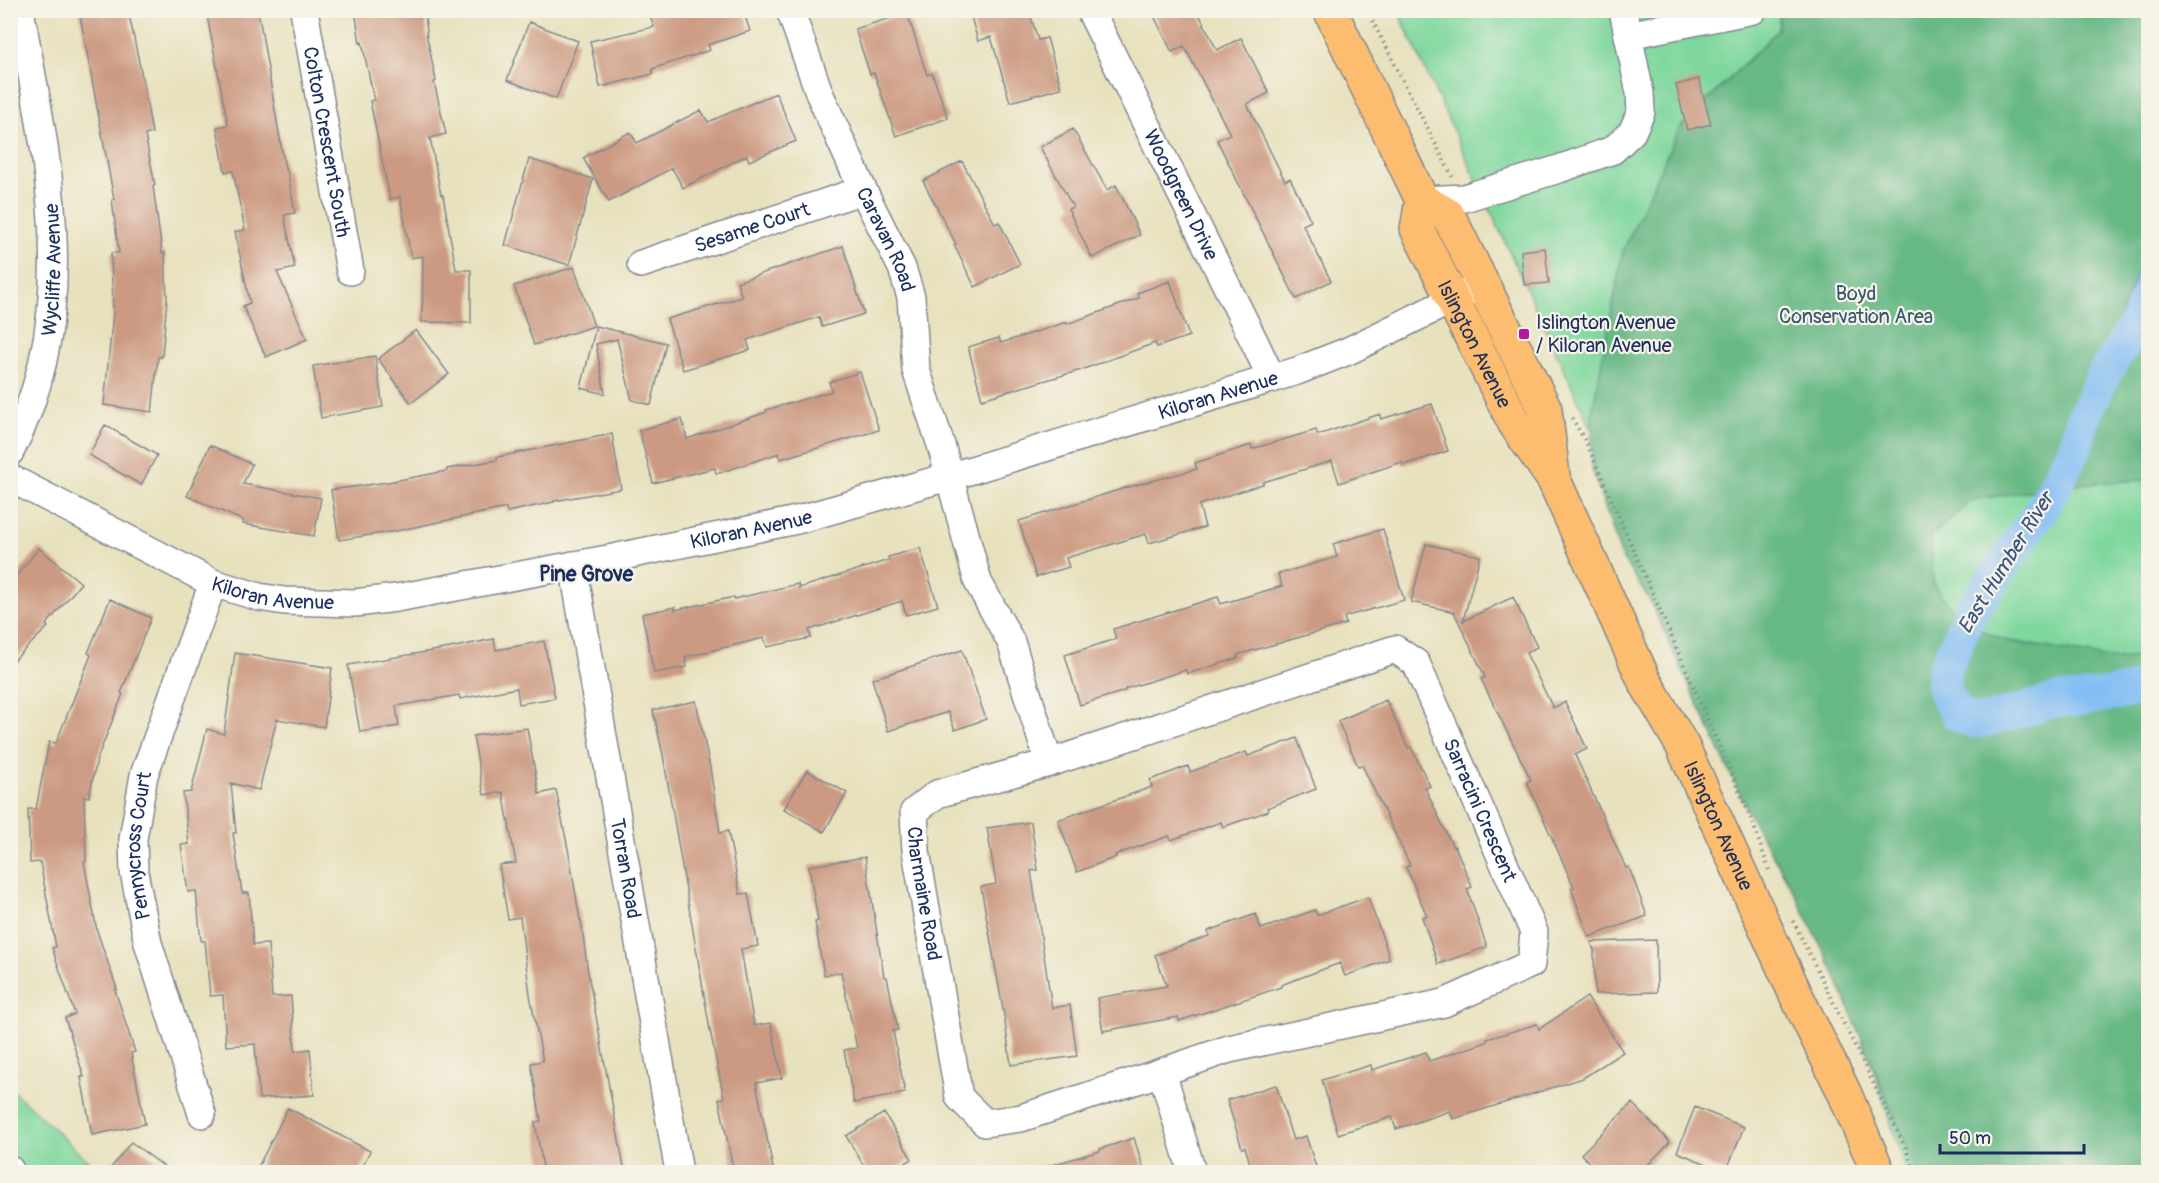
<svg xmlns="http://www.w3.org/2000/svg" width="2159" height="1183" font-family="Pangolin,sans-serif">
<rect width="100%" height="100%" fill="#f7f3e8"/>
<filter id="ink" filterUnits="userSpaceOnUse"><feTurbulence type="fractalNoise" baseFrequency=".0167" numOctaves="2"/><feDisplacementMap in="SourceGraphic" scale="12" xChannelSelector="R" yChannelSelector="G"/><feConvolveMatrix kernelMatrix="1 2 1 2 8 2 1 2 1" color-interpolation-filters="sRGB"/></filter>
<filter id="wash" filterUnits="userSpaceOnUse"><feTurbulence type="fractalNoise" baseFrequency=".008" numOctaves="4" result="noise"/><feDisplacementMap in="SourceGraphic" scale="24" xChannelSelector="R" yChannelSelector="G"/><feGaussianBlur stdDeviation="1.35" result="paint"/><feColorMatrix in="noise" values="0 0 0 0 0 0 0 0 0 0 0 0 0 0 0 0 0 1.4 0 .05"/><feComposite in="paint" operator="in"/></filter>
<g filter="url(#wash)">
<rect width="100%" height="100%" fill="#e8e1be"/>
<path fill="#7ed79d" stroke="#4c837e" stroke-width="1.5" d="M1398,11H2148V1172H1907L1837,959Z
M11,161C19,220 23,281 11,340Z
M11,1089L100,1172H11Z"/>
<path fill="#66b884" stroke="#407471" stroke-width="1.5" d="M1780,11H2148V238L2147,248L2105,373L2148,347V480L2074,484L1972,500L1931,536L1933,585L1962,622L2004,640L2114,659L2148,657V1172H1917L1834,972L1793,890L1751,818L1649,599L1622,558L1592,469V412L1623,251L1679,129L1778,30Z"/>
<path fill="#82bdf4" stroke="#4e76a9" stroke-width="1.5" d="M2148,246V347L2104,374L2124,306Z"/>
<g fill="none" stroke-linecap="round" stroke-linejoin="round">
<path stroke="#82bdf4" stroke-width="34" d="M2148,305L2104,374L2083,418L2074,450L2045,504L1969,614L1944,671L1943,684L1947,697L1958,715L1973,721L1988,720L2057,700H2075L2130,691L2148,685"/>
</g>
<g id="blocks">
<path fill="#cc9a82" d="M79,10H128L142,76L152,133L145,135L155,185L153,186L162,253H165L167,299L162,357H158L152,412L104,405L113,313L111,253H119L112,200L114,199Z
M206,10H258L285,169H287L295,213L284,215L295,268L277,272L307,339L266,357L243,306L250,303L235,232L245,230L233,171L225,172L217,127L228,125Z
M355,10H424L427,31L426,32L436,81L434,82L446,134L430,138L441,195H443L456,270H471V323L422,322L423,256L411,258L400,197L390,199L370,101L374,100L362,42L360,43Z
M648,10H743L750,31L708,45L710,50L652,69L653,74L600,87L590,41L654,27Z
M969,10H1029L1038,40L1047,38L1061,88L1010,102L991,37L978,41Z
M1151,10H1197L1217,50L1241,38L1269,93L1247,104L1285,181L1290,178L1311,221L1303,225L1331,281L1296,299L1217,140L1230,134L1184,46L1172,52Z
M907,13L927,75L932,73L948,118L896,136L874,73L870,74L855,29Z
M529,22L578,41L556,99L507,80Z
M1699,79L1711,124L1687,130L1676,85Z
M776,93L796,141L749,161L747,155L683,188L672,168L609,202L583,158L630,132L637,143L701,110L708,122Z
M1073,129L1107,190L1116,185L1140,235L1092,258L1068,209L1073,207L1040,147Z
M529,159L593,179L569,265L505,245Z
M962,161L995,224L999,222L1020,264L975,287L954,245L956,244L923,181Z
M843,246L864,314L822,327L819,317L747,340L750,350L683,370L667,319L742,297L737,282Z
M1545,248L1549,283L1524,285L1521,251Z
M574,267L594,326L534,345L514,286Z
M1170,281L1189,336L1157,347L1155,343L1081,370L982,399L968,347L999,338L1001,343L1067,322V324L1139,298L1137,293Z
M596,326L666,343L651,405L632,400L617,339L596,344L605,394L581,388Z
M416,330L449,374L411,403L378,359Z
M375,356L383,407L321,418L313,366Z
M860,372L879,430L780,459L779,453L716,474L715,468L653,483L639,430L682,419L687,439L767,412L766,410L832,391L829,382Z
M1432,404L1448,451L1403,465L1402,462L1339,483L1332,461L1263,482V484L1199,505L1205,527L1149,543L1146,534L1066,558L1069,567L1036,577L1019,521L1125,488L1197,469L1195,463L1251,445L1252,449L1316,430L1318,435L1380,414L1381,419Z
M105,425L157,455L141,485L89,455Z
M612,434L621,489L554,501V502L507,512L506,508L396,531L339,540L331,490L388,482L447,471V469L497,460V457Z
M210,445L252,464L243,484L321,498L314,536L243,524L244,521L187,496Z
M1383,529L1404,600L1344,617L1346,624L1237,655L1238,658L1187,674L1186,670L1125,689V691L1080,705L1065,655L1116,639L1113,629L1218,597L1221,604L1282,586L1278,574L1337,557L1333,544Z
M1426,544L1480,556L1463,621L1513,597L1537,647L1526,653L1553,708L1565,702L1587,749L1575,755L1626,868L1629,867L1647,916L1589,937L1571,888L1574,887L1527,782L1531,780L1481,679L1485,677L1454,612L1411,602Z
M39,548L81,583L46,625L48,627L10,664V583Z
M920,548L938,606L906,615L902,601L809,630L811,638L767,647L764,638L685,657L687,667L654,673L642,614L675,607V610L734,597V599L798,584L799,588L889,560L888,557Z
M110,599L151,618L121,693L123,694L97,759L89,797L84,796L86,862H84L97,931L117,989L115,990L135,1052L131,1053L145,1124L92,1135L81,1077H84L65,1018L75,1014L52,948L56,947L40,862L30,863L28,809H36L49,742L56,743L91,655L88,653Z
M494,639L496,650L544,641L555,698L519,704L517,688L460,699L459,695L396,706L399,726L360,732L348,665L450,648Z
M962,650L986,719L955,730L948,712L888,731L872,679Z
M235,653L332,668L324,727L277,719L259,790L231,783L236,833H233L242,893H249L253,945L268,944L272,997L291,996L295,1051L310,1049L314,1095L259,1099L255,1044L226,1046L223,995L210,996L205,941H201L196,891L188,892L181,845L189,844L183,793L191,792L207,729L224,734Z
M1386,700L1408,748L1411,747L1430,786L1425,788L1453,847L1455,846L1472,887L1467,889L1487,947L1438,964L1422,917L1427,916L1406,867L1410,865L1362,765L1358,766L1338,721Z
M696,701L710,768L720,833L728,831L740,894L748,893L758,946L741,949L754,1026L771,1023L782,1078L756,1083L774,1173H734L719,1099L724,1098L710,1030L663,755L653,710Z
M527,728L539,794L556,790L569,854L580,920H581L588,973L625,1173H544L535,1122L541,1121L531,1063L543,1061L530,995L520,917L508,919L499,865L516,863L503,792L484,795L473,736Z
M1297,738L1316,789L1267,808L1268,811L1223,827L1221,822L1171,840L1169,836L1115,855L1116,857L1077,872L1058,820L1152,787L1150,780L1188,766L1190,772L1246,752L1248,756Z
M807,770L847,793L824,832L784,809Z
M1031,822L1038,870L1031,871L1052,1008L1070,1005L1077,1056L1011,1065L1004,1015L981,887L996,884L987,828Z
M865,857L884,977H887L898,1030L893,1031L905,1093L854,1103L844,1050L857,1048L841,972L824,975L815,922L818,921L809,866Z
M1368,897L1390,959L1345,976L1340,963L1281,985V987L1179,1021L1178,1017L1103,1031L1097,998L1167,986L1155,955L1209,936L1208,931L1256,914L1261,929L1315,910L1317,915Z
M1656,940L1657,992L1595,994L1594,950L1591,942Z
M1587,997L1623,1052L1583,1078L1453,1119L1450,1111L1396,1129L1392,1117L1338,1134L1322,1080L1371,1065L1372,1070L1426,1052L1429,1061L1487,1042V1039L1537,1024L1539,1029Z
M1276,1085L1293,1140L1306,1136L1318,1173H1253L1245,1147L1242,1148L1227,1100Z
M1632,1103L1670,1142L1640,1173H1599L1581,1154Z
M1695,1107L1744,1127L1726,1172L1677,1152Z
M288,1108L370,1151L359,1173H255Z
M884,1113L912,1159L890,1173H868L846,1136Z
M1134,1138L1145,1173H1041V1168L1100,1151V1149Z
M131,1142L173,1173H107Z"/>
</g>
</g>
<g filter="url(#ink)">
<use href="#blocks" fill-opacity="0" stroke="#82888e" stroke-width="1.5"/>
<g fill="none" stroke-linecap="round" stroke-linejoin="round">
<defs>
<g id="minor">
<path id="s1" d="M304,10L350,271"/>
<path id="s2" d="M790,10L820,95L863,190L902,268L911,297L916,370L941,445L978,582L1011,642L1049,763L937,794L914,812L916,851L959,1097L985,1123L1021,1118L1162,1072L1192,1172"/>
<path id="s3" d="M1090,10L1255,343L1272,379"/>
<path d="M1628,35L1753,10"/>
<path d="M1422,200L1464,198L1559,169L1613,150L1632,132L1641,112L1640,93L1623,10"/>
<path id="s4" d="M641,264L863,190"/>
<path id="s5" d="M10,452C84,309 47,160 20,10"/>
<path id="s6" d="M10,478L213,583L259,597L284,601L355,603L396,598L613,558L797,520L972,470L1297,371L1348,351L1470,291"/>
<path id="s7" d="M573,565L679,1172"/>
<path id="s8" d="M1049,763L1395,649L1416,663L1534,932L1531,964L1444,1003L1229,1049L1162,1072"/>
<path id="s9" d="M202,1114L148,943L134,872L133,839L144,775L213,583"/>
<path d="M10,1170L11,1172"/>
</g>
<g id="major">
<path d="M1330,10L1422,200L1448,215L1545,409L1553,476"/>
<path id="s10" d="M1422,200L1417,229L1515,424L1554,480L1645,682L1682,745L1796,995L1844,1092L1878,1172"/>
</g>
</defs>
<use href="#minor" stroke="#82888e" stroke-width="30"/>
<use href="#major" stroke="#82888e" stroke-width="36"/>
<path stroke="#82888e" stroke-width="4" stroke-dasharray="1.5 4.5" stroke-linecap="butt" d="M1367,10L1453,178
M10,319L16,324
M1572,418L1587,444L1751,818L1769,870
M1793,921L1905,1147L1915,1172"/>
<use href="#minor" stroke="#fff" stroke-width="27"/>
<use href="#major" stroke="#fcbd6f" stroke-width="33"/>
</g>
</g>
<rect fill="#b5179e" stroke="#f7f3e8" stroke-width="2" x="1518" y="328" width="12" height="12" rx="3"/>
<g text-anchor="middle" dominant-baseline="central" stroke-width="4.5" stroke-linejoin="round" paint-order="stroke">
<g font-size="20" fill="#1b2f5e" stroke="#f7f3e8">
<text stroke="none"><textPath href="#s1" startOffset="134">Colton Crescent South</textPath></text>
<text stroke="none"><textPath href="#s3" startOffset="206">Woodgreen Drive</textPath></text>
<text stroke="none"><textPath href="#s4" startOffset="117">Sesame Court</textPath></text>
<text stroke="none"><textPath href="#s2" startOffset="249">Caravan Road</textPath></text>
<text stroke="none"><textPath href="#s5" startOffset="189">Wycliffe Avenue</textPath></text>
<text stroke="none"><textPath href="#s10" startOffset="158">Islington Avenue</textPath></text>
<text stroke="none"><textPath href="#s6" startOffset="1262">Kiloran Avenue</textPath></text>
<text stroke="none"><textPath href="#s6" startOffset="776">Kiloran Avenue</textPath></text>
<text stroke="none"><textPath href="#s6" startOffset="290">Kiloran Avenue</textPath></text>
<text stroke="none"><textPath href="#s8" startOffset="550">Sarracini Crescent</textPath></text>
<text stroke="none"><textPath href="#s10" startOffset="699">Islington Avenue</textPath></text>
<text stroke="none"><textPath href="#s9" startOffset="278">Pennycross Court</textPath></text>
<text stroke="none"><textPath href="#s7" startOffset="308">Torran Road</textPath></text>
<text stroke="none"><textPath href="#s2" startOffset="1029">Charmaine Road</textPath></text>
</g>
<g font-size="20" fill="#34596e" stroke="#f7f3e8">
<text x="1856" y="293">Boyd<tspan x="1856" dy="23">Conservation Area</tspan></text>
</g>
<g font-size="20" fill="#1b2f5e" stroke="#f7f3e8" text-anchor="start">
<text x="1536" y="322">Islington Avenue<tspan x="1536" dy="23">/ Kiloran Avenue</tspan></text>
</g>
<g font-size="21" font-style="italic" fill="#355284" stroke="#f7f3e8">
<text transform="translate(2006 563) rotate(-58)">East Humber River</text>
</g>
<g font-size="21" font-weight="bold" fill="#1b2f5e" stroke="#f7f3e8">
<text x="586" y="574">Pine Grove</text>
</g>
</g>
<rect width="2159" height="1183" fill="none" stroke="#f7f3e8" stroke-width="36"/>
<path d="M1940 1144v9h144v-9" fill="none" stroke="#1b2f5e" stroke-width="3"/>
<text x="1949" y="1144" font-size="18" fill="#1b2f5e" stroke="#f7f3e8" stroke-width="4.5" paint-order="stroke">50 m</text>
</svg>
